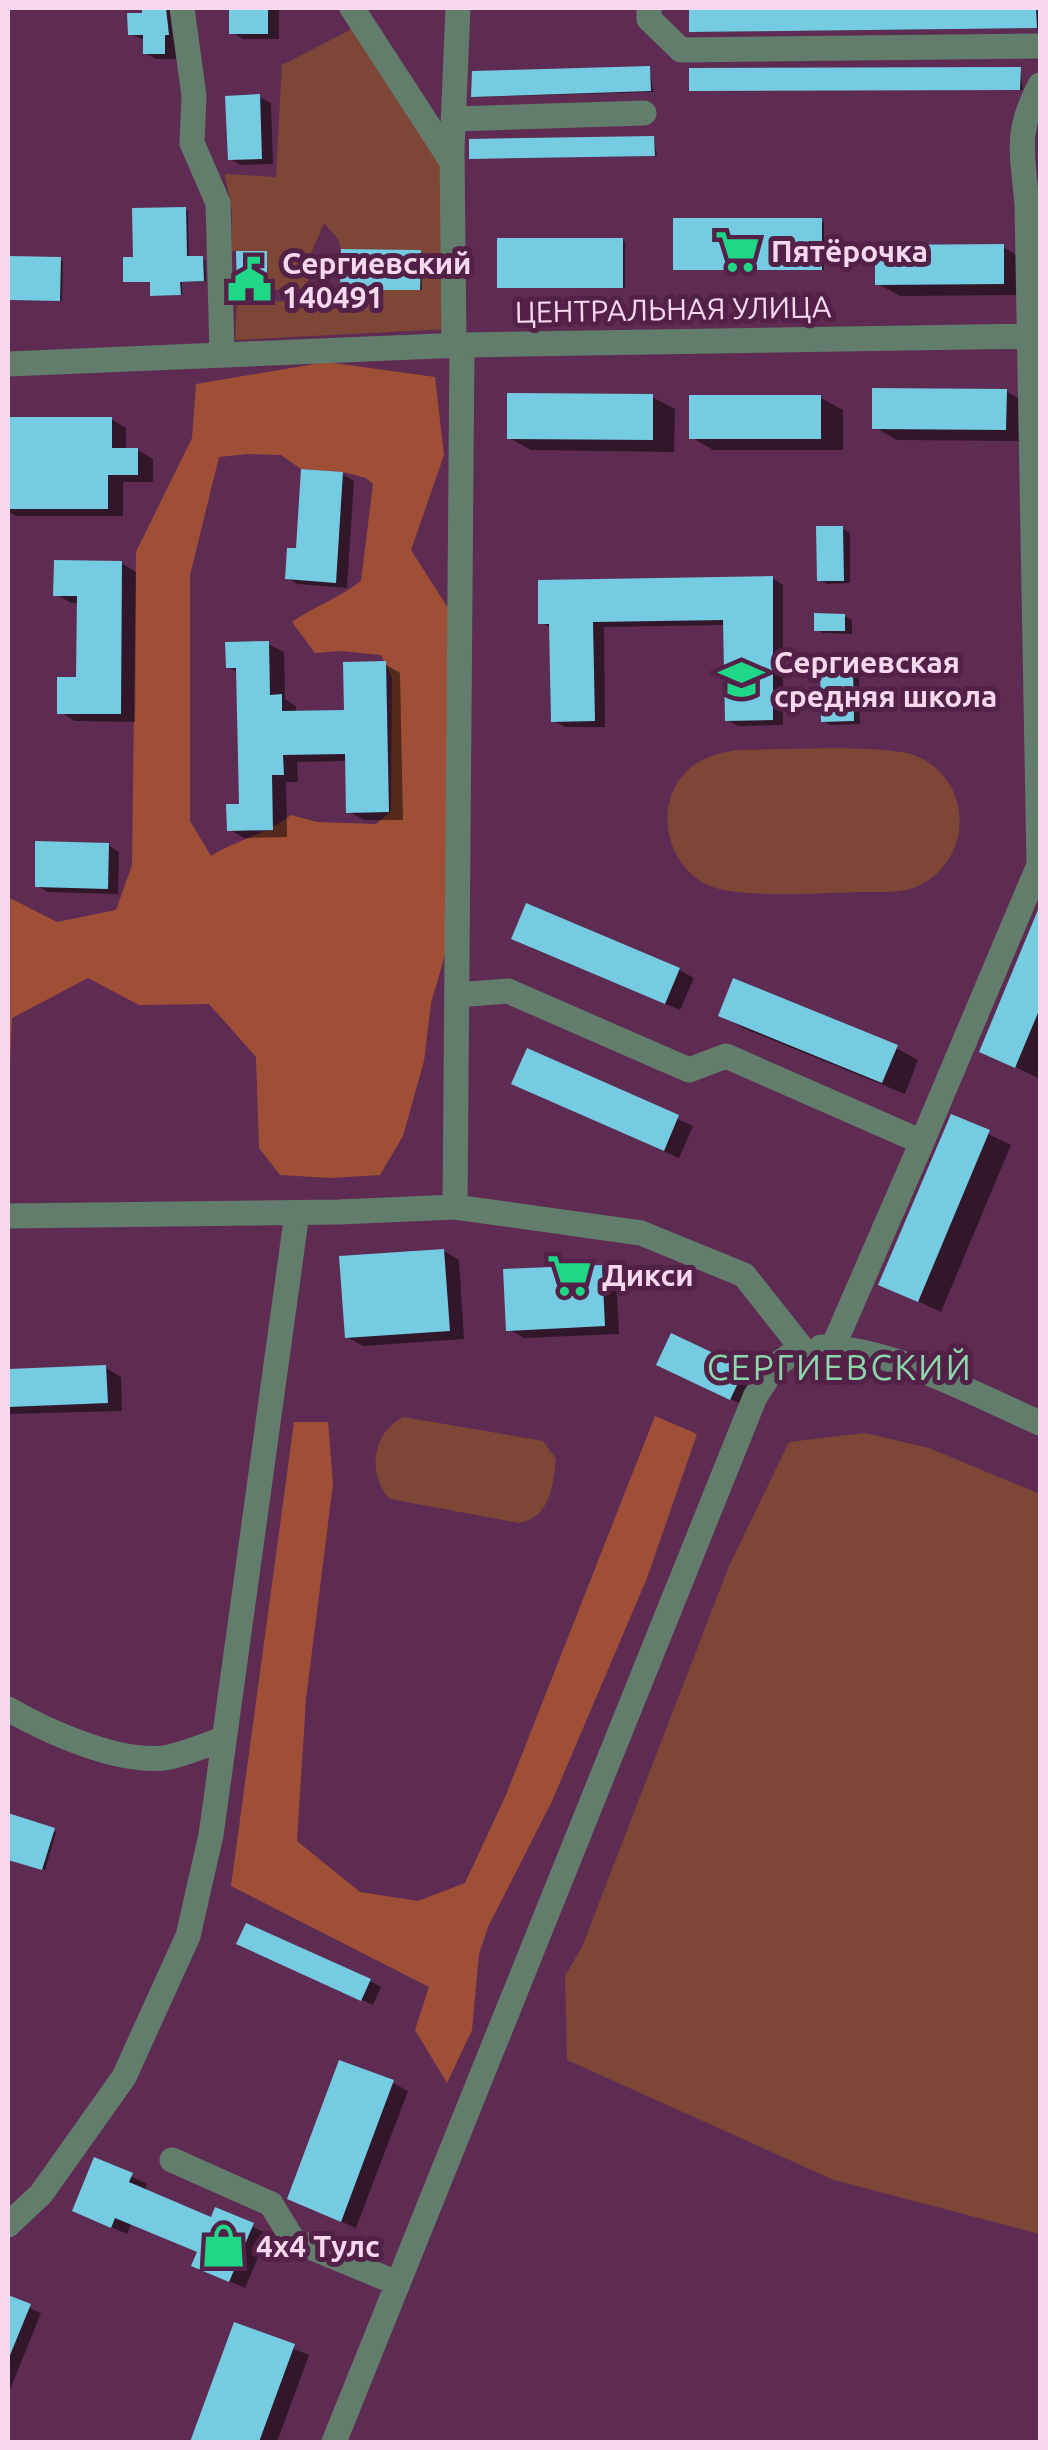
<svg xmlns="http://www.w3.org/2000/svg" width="1048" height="2450" font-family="Ubuntu,sans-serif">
<rect width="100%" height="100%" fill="#5e2c52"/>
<path fill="#7d4636" d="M358,26L443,163L448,329L235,340L237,302L340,300V290H420V250L341,249L338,239L324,223L308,261V289L267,290L266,251H231L232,212L225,174L276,177L282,65Z
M737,750C775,750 890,743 919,757C973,783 973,858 920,885C905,893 885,892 868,892C830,892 739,900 708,885C666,865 652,804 688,770C702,757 719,753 737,750Z
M404,1417L543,1441L556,1459C553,1487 550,1517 519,1523L390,1499C366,1475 373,1430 404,1417Z
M865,1433L929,1448L1040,1494V2234L834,2180L567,2060L565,1976L582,1947L729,1566L789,1442Z"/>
<path fill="#a04f37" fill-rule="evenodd" d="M326,362L435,377L444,455L411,550L448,608L447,948L431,1003L424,1061L403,1136L380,1175L331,1178L280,1175L259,1148L256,1057L209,1004L139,1005L88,978L12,1018L8,1120V897L57,922L116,910L132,865L136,552L192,438L196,384ZM248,454L281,455L301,469L343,472L366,478L373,484L361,581C339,598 315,606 292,622L315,653L341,651L381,655L392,677L391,811L376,824L317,822L291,815C267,834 237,840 211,856L190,821V575L219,457Z
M655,1416L697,1434L647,1578L552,1801L488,1927L479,1954L472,2030L447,2083L415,2030L429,1987L231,1886L294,1422H328L333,1484L306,1699L297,1841L360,1892L418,1901L465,1883L506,1795Z"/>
<path fill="#0007" d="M145,8H179L176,59H156L145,53V40L130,34L145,16Z
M231,8H279V39H243L231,32Z
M692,8H1040V28L694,32Z
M650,69L653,92L476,97Z
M1020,70L1023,90H692Z
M259,97L271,103L273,164L241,165L230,159Z
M654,139L657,156L472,158Z
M185,210L188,211L189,259L205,260L206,281L182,282V295L155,296L152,282L126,281L135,259Z
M821,221L824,222V270H679Z
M622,240L625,242V288H502Z
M1003,247L1025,260L1026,295L900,296L878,284Z
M420,252L422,254V290H346Z
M266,253L269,290L239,289Z
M8,259L63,261L62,301L8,300Z
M1006,391L1028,404V441L897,440L874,427Z
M652,397L675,409L674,452L531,450L509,438Z
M821,398L843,410V450H713L691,437Z
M8,419H111L126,428V450H138L153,459V482H123V516H16L8,511Z
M342,474L354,481L347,588L298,584L287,578L298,551Z
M843,529L850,533V583L827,584L820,580Z
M121,563L136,572L135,722L75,721L60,712L78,679L79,603H71L56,594Z
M772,578L783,585V725L738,726L727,720L725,625L604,627L605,727H565L554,721L552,629L541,622Z
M845,616L852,620V634L823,633L816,629Z
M268,644L284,652L285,699L296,706V713L346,712L385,664L400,673L403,820H364L349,812L348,761L297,762L298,782H286L287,837L244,838L229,829L241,806L239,673L228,667Z
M852,666L859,670L860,724L830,725L823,721Z
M108,845L119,852L118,894L48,892L37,886Z
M1040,911V1073L1038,1078L982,1051Z
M529,947L679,970L694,978L680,1010Z
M721,1015L896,1048L918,1060L905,1094L743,1028Z
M528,1051L693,1126L679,1158L529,1091Z
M953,1117L1011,1145L941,1312L881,1284Z
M444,1251L459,1260L464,1339L363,1346L347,1337Z
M601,1267L616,1276L619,1334L524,1338L509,1329Z
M106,1368L121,1377L122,1411L8,1414V1371Z
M670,1370L744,1371L754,1377L741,1404Z
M8,1816L56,1832L45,1870L8,1858Z
M250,1950L370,1981L381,1987L373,2005Z
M393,2083L408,2091L356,2228L305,2206Z
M96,2160L147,2184L144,2191L213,2220L217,2210L268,2234L245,2288L209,2273L199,2253L131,2224L127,2234L90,2218Z
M8,2298L41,2313L8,2395Z
M235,2325L309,2355L277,2442H192Z"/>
<path fill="#74cbe2" d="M142,8H166L169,35H165V54H143V35H128L127,13H142Z
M229,8H268V34H229Z
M689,8H1036L1037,28L689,32Z
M650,66L651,91L471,97L472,71Z
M1021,67L1020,90L689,91V68Z
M260,94L262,159L228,160L225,96Z
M654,136L655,156L469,159V139Z
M186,207L187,256H203L204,281L180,282L181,295L150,296V282H123V257H133L132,208Z
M673,218H822V270H673Z
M497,238H623V288H497Z
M1004,244V284L875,285V245Z
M341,249L421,250L420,290H340Z
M236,251H267V290H237Z
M8,256L61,257L60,301L8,300Z
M872,388L1007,389L1006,430L872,429Z
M507,393L653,394V440L507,439Z
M689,395H821V439H689Z
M8,417H112V448H138V475H108V509H8Z
M301,469L343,472L336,583L285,579L287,548H296Z
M816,526H843L844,581H817Z
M54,560L122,561L121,714H57V677H76L77,596H53Z
M773,576V720L725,721L723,620L593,622L595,721L551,722L549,624H538V580Z
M814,613L845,614V631H814Z
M269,641L270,695L282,694V711L344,710L343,662L386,661L389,812L346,813L345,754L283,755L284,775H272L273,830L227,831L226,804H239L236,668H226L225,642Z
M820,664H853L854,721L821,722Z
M35,841L109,843L108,889L35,887Z
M526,903L680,968L665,1004L511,939Z
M1040,905V1008L1015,1068L979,1052Z
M733,978L898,1045L882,1083L718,1016Z
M527,1048L679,1115L664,1151L511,1084Z
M951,1114L990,1130L918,1302L878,1285Z
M444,1249L450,1331L345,1338L339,1256Z
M602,1265L605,1326L506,1331L503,1269Z
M671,1333L745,1368L730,1400L656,1365Z
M106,1365L108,1403L8,1407V1369Z
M8,1813L55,1828L42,1870L8,1860Z
M246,1923L371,1979L361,2001L236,1944Z
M339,2060L394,2080L341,2222L287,2199Z
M94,2157L133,2173L129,2182L211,2217L215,2207L254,2223L229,2282L191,2266L197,2252L115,2218L111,2228L72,2211Z
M8,2295L31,2304L8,2360Z
M234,2322L295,2344L259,2442H190Z"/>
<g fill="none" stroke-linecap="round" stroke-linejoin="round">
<path stroke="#627d6c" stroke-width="25" d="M182,8L194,96L192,143L218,203L222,354
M352,8L452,162
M649,8V19L681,50L1040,46
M454,119L644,113
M454,345L452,149L458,8
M8,364L462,345L1040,336
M457,995L508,991L689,1070L726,1056L922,1142L833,1347
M922,1142L1039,865L1027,206C1023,152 1014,135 1040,85
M455,1207L462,345
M8,1216L339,1212L455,1207L641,1233L744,1275L801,1347
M821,1347C895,1349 973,1394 1040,1423
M8,1709C48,1732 117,1763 164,1758C184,1755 205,1745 224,1739
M172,2160L271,2204L293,2240L397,2283
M8,2225L41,2194L124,2077L188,1936L211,1835L297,1213
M334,2442L755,1397L774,1367L801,1347"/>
</g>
<defs>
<symbol id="supermarket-bare" viewBox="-9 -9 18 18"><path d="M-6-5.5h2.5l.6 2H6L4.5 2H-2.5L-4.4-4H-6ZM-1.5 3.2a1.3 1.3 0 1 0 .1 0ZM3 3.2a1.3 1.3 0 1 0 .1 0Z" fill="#1fd887" stroke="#532147" stroke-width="2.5" paint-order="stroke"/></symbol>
<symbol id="civic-bare" viewBox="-9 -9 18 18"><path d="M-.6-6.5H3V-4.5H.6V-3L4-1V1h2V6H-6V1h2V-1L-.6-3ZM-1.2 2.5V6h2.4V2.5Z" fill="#1fd887" stroke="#532147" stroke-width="2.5" paint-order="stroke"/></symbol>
<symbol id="school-bare" viewBox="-9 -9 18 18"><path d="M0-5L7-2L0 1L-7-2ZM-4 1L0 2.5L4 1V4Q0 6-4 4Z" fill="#1fd887" stroke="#532147" stroke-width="2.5" paint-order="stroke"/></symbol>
<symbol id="shop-bare" viewBox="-9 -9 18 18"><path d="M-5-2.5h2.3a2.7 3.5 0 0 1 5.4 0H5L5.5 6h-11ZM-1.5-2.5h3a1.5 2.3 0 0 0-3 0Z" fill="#1fd887" stroke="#532147" stroke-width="2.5" paint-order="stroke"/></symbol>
</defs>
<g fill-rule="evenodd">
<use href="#supermarket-bare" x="706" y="220" width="63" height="63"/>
<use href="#civic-bare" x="218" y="248" width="63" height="63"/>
<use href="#school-bare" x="710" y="648" width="63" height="63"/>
<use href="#supermarket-bare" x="538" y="1244" width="63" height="63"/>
<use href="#shop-bare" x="192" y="2214" width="63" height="63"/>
</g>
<g text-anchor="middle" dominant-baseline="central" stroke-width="10" stroke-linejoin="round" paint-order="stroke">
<g font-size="30" font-weight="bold" fill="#f8d8ee" stroke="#532147" text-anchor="start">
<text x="771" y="251">Пятёрочка</text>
<text x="282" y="263">Сергиевский<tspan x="282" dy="34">140491</tspan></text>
<text x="774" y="662">Сергиевская<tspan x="774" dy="34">средняя школа</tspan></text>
<text x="602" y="1275">Дикси</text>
<text x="256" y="2246">4x4 Тулс</text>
</g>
<g font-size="30" fill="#f8d8ee" stroke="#532147">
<text transform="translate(673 309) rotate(-1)">ЦЕНТРАЛЬНАЯ УЛИЦА</text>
</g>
<g font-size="35" letter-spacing="2.5" fill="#8cd8aa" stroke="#532147">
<text x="840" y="1367">СЕРГИЕВСКИЙ</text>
</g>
</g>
<rect width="1048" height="2450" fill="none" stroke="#f8d8ee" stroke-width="20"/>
</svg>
